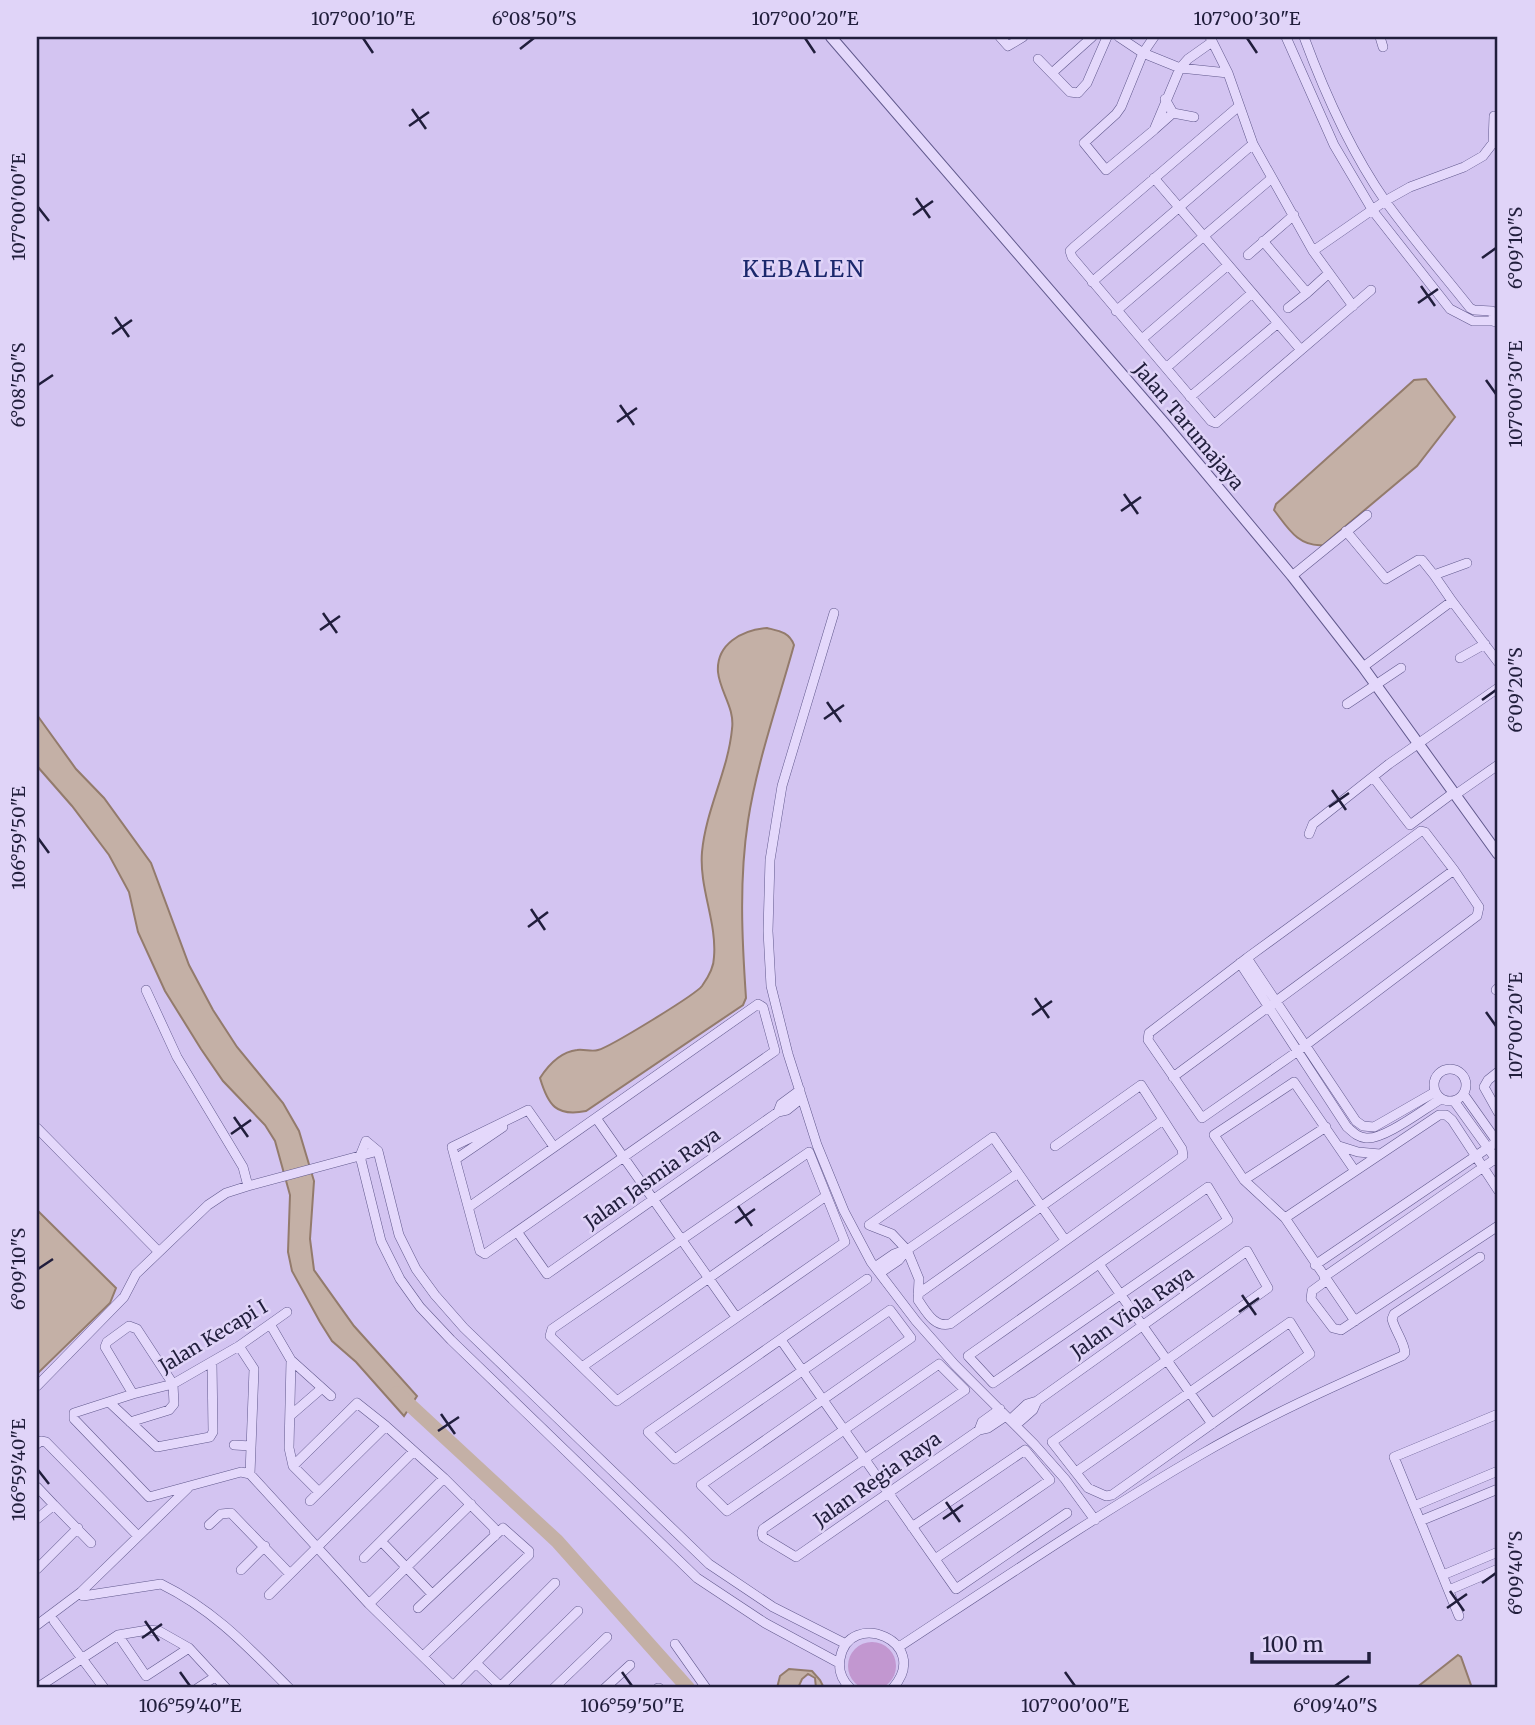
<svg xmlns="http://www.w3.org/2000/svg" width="1535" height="1725" font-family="Merriweather,serif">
<rect width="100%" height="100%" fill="#d3c4f1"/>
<path fill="#c297d0" d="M848 1666a24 24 0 1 1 48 0a24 24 0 1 1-48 0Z"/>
<path fill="#c4b0a6" stroke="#937b6c" stroke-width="2" d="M1426,379L1455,417L1417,466L1323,545C1298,547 1288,528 1274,510L1276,504L1414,380Z
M767,628C779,631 789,632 794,645C778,703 757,762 748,821C739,880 742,940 746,998L743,1005L586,1111C556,1117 548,1105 540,1078C549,1064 560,1052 577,1050C584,1049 592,1052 598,1050C610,1047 695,995 702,986C707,979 714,967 714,957C717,922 699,888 702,852C706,809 728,771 732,729C735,708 720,692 718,672C716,644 742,630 767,628Z
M37,715L76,769L104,798L151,863L189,965L213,1010L237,1047L283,1103L299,1131L314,1181L310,1239L314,1270L354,1326L417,1396L404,1416L356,1362L332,1341L320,1322L292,1271L288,1252L290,1195L275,1141L265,1125L223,1081L201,1049L165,991L138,932L129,892L109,855L72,806L37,766Z
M37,1210L116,1288L110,1303L37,1374Z
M1458,1655L1461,1657L1472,1688H1416Z
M789,1669L812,1671L820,1680L824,1688H816L815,1678L808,1674L802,1679L798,1688H777L780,1676Z"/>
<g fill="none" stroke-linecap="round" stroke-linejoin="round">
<path stroke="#c4b0a6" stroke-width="14" d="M397,1393L557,1541L688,1688"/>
<defs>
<path id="minor" d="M1000,37L1008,46L1023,37
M1119,37L1143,53L1180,68L1228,73
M1154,37L1143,53L1121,107L1116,114L1084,143L1106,170L1154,130L1180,68L1188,59L1212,42
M1210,37L1228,73L1253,144L1313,251L1353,306
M1286,37L1334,145L1373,211L1450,309L1473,321H1498
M1304,37C1325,94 1351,152 1386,202C1412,238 1442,273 1470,308L1474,310L1492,311L1495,322
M1380,37L1383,47
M1038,59L1070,92L1078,93L1087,83L1107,37
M1052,73L1092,37
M1239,106L1074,247L1070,251L1072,257L1211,421L1216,423L1371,290
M1173,113L1194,117
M1155,129L1173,113L1165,99
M1154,178L1301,350
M1263,241L1307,293L1288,308
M1313,251L1385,201L1410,187L1464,167L1483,156L1493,143L1494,116
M1248,255L1294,215
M1092,282L1253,144
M1307,293L1329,273
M1116,311L1272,178
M1142,339L1228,265
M1166,368L1252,293
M1190,397L1278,323
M1346,531L1386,579L1418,560H1422L1434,575L1467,563
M1434,575L1452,601
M1292,576L1367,515
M834,613L782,786L770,860L768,931L771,986L788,1054L817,1145L844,1211L871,1262L916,1321L955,1365L1034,1444L1065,1479L1095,1520
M1460,658L1485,644
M1363,667L1452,601L1498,662
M1347,704L1401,668
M1373,777L1410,825L1453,793
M1455,795L1498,765
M1421,831L1425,832L1454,870L1479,907L1477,916L1298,1051L1202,1118L1148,1040L1149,1033L1247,958Z
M1309,834L1313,824L1389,764L1498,688
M1247,958L1356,1121L1363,1126L1374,1127L1435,1092
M1240,963L1347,1127C1353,1132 1357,1137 1366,1138C1384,1140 1424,1109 1441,1099
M146,990L177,1057L243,1167L248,1186
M1496,990L1498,988
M1434 1085a16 16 0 1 1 32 0a16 16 0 1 1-32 0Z
M1498,1072L1488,1080L1484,1087L1498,1112
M1173,1077L1454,870
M1464,1095L1498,1143
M1454,1101L1498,1162
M528,1110L554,1147
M778,1112L781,1104L800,1090
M596,1118L736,1317
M37,1128L159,1252
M1339,1146L1358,1152L1380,1154
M809,1152L845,1242L617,1401L550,1336L552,1329Z
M456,1159L503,1127
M1355,1171L1294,1082L1214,1135L1244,1180L1285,1218L1355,1321
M1244,1180L1326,1127
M1208,1187L1228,1220L993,1383L968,1356Z
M469,1207L758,1004L763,1007L775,1051L485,1254L480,1251L452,1147L528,1110
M1285,1218L1439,1115H1446L1452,1120L1498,1190
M869,1225L892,1234L907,1250L919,1279L918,1300C926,1311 934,1328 950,1324L1183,1156L1182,1149L1141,1085L1055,1146
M869,1225L993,1137L1065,1240
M518,1233L547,1274L778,1112L787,1110L802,1098
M1099,1264L1212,1424
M1315,1265L1498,1141
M875,1267L894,1254L905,1250
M880,1273L899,1260L907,1250L1018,1173
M1324,1277L1498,1157
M867,1279L648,1432L675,1459L890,1310L911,1338L701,1485L727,1511L939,1364L965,1390L763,1529L762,1533L763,1537L796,1557L979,1430L988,1428L1006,1416
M1327,1280L1312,1291L1311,1299L1333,1328L1341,1330L1498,1226
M918,1294L1163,1120
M287,1312L239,1346L173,1384L133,1394L74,1413V1419L149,1497L241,1472L250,1474L369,1604L453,1686
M270,1324L291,1360L331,1396
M781,1340L956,1589L1067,1513
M239,1346L254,1369L250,1474
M291,1360L289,1448L293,1466L357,1403L386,1426L310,1501
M582,1367L826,1196
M37,1386L124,1297L136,1274L208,1205L226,1193L248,1186L378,1151
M109,1402L157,1447L210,1437L213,1432L212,1362
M291,1415L321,1389
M1010,1420L1027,1404L1037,1401L1247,1251L1268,1288L1052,1442L1088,1488L1106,1496L1112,1495L1310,1354L1290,1322L1076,1472
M130,1422L169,1410L174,1404L173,1384L137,1329L129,1326L107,1342L105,1347L133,1394
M1016,1425L1033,1410L1037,1401
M386,1426L444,1478L381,1541L432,1594
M979,1430L982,1422L1000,1409
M37,1444L41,1441L46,1442L138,1536
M234,1445L251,1446
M293,1466L319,1492
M444,1478L494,1528L495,1536
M37,1487L54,1505L37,1519
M54,1505L91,1543
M1414,1506L1498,1471
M1420,1521L1498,1489
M209,1525L221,1514L231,1513L290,1574
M912,1527L1025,1450L1050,1480L935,1559
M364,1558L381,1541
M37,1569L78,1528
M241,1570L265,1546
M1443,1575L1498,1552
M1449,1590L1498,1569
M269,1595L413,1452
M83,1596L161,1584C214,1610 248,1647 289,1688
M369,1604L471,1504
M418,1608L503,1528L529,1551V1555L423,1656
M1459,1616L1394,1457L1498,1414
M54,1621L104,1688
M37,1625L81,1592L188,1488
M118,1635L146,1676L189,1648
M675,1644L706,1688
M899,1647C998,1582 1097,1515 1200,1455C1265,1417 1334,1386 1402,1356L1405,1353C1404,1341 1395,1331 1392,1319L1394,1314L1480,1257
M476,1663L502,1688
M839,1663L765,1623L697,1578L451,1340L420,1307L400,1279L381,1241L360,1156L366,1141L378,1151L399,1235L416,1269L435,1295L464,1328L709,1564L773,1607L846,1644
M500,1687L578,1611
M37,1688L118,1635L148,1630L159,1631L189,1648L226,1688
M198,1688L215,1677
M451,1688L555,1583
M554,1688L607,1637
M605,1688L630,1665
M658,1688H659
M850,1688C842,1680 838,1670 840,1659C849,1607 933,1642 893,1688"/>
<path id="tertiary" d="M831,37L1165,424L1292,576L1363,667L1498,854"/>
</defs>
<use href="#minor" stroke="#61598d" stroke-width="10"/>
<use href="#tertiary" stroke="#61598d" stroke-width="12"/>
<use href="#minor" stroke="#e4d8fb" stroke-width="9"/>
<use href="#tertiary" stroke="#e4d8fb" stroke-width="10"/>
</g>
<path fill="none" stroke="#211e3c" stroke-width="2.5" d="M363,38L373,53M805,38L815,53M1247,38L1257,53M520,49L534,38M412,109L426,129M409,126L429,112M916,198L930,218M38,207L49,221M913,215L933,201M1482,258L1496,248M1421,286L1435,306M1418,303L1438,289M115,317L129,337M112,334L132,320M1486,380L1496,394M38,385L53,375M620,405L634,425M617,422L637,408M1124,494L1138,514M1121,511L1141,497M323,613L337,633M320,630L340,616M1482,700L1496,690M827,702L841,722M824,719L844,705M1332,790L1346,810M1329,807L1349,793M38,838L49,853M531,909L545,930M528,927L548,912M1035,998L1049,1018M1486,1012L1496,1026M1032,1015L1052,1001M234,1117L248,1137M231,1134L251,1120M738,1206L752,1226M735,1223L755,1209M38,1269L53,1259M1242,1295L1256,1315M1239,1312L1259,1298M441,1414L455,1434M438,1431L459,1417M38,1470L49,1484M946,1502L960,1522M943,1519L963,1505M1482,1583L1496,1573M1450,1591L1464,1611M1447,1608L1467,1594M145,1621L159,1641M142,1638L162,1624M180,1672L190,1686M622,1672L632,1686M1065,1672L1075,1686M1335,1686L1349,1676"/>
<g text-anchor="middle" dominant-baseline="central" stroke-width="5" stroke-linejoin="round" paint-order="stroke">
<g font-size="19" fill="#211e3c" stroke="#e0d4f8">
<text transform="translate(1189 426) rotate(50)">Jalan Tarumajaya</text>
<text transform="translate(652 1178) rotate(-35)">Jalan Jasmia Raya</text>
<text transform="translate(1132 1312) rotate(-35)">Jalan Viola Raya</text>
<text transform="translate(213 1336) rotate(-31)">Jalan Kecapi I</text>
<text transform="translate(877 1479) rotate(-35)">Jalan Regia Raya</text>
</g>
<g font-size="23" letter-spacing="2" fill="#1b286c" stroke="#e0d4f8">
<text x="804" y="268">KEBALEN</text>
</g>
</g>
<rect width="1535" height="1725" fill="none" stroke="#e0d4f8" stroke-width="77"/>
<path d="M1252 1652v10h117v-10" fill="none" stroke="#211e3c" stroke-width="3.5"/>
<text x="1262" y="1652" font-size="21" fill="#211e3c" stroke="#e0d4f8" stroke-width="5" paint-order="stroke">100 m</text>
<rect x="38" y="38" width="1458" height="1648" fill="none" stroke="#211e3c" stroke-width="2.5"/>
<g font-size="18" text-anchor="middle" fill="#211e3c">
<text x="363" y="25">107°00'10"E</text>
<text x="534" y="25">6°08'50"S</text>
<text x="805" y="25">107°00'20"E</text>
<text x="1247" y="25">107°00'30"E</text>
<text transform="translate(19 207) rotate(-90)" y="6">107°00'00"E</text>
<text transform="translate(1516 248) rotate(-90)" y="6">6°09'10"S</text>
<text transform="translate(19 385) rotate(-90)" y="6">6°08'50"S</text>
<text transform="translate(1516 394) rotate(-90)" y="6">107°00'30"E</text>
<text transform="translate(1516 690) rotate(-90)" y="6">6°09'20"S</text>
<text transform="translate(19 838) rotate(-90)" y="6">106°59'50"E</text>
<text transform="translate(1516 1026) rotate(-90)" y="6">107°00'20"E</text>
<text transform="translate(19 1269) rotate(-90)" y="6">6°09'10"S</text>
<text transform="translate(19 1470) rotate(-90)" y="6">106°59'40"E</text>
<text transform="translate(1516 1573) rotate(-90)" y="6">6°09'40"S</text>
<text x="190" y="1712">106°59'40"E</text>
<text x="632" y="1712">106°59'50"E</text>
<text x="1075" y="1712">107°00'00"E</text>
<text x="1335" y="1712">6°09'40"S</text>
</g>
</svg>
